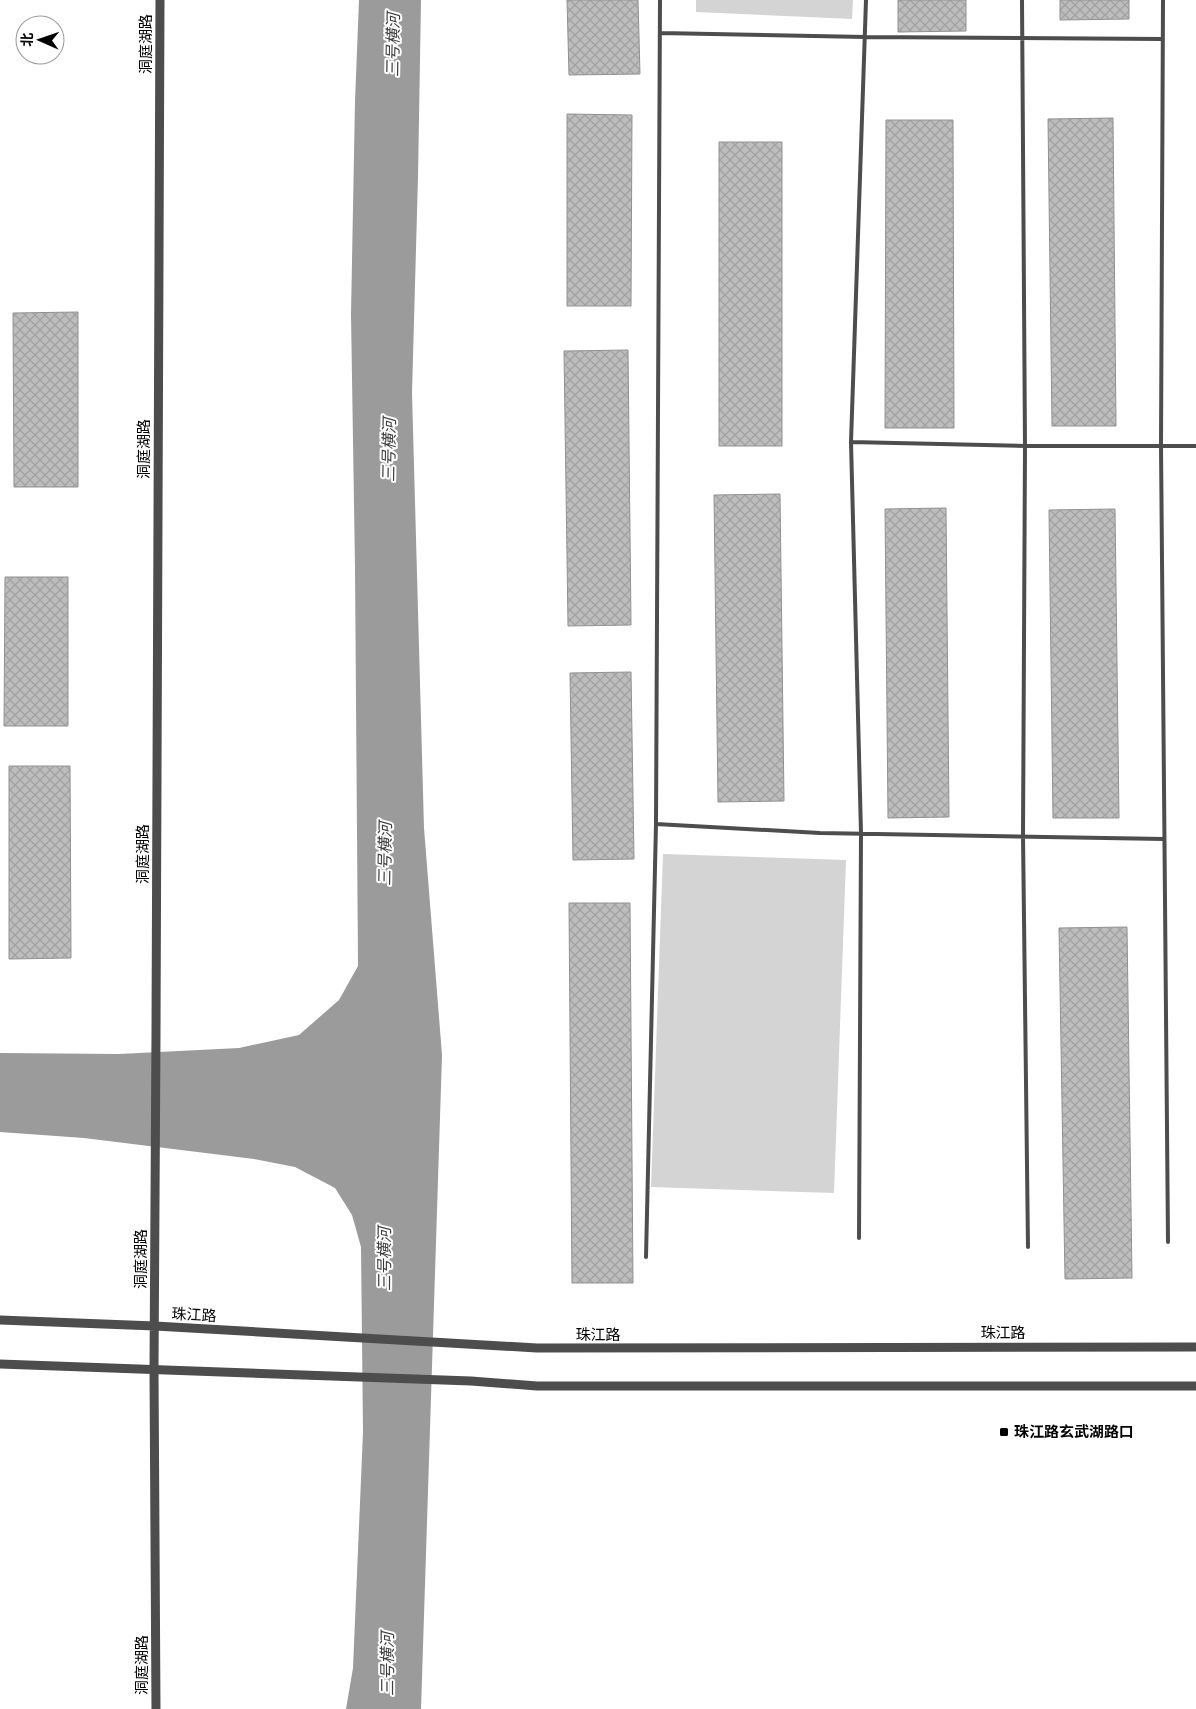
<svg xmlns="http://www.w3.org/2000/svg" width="1196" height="1709" font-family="'Fira Sans','Noto Sans SC',sans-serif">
<defs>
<pattern id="building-cross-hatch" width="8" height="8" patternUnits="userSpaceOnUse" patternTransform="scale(1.25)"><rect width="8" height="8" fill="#bdbdbd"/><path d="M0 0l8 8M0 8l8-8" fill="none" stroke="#a1a1a1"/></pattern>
</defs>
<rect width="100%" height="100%" fill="#fff"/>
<path fill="#d4d4d4" d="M696,0H853L852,19L696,12Z
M663,854L846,860L834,1193L651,1187Z"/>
<path fill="#9b9b9b" d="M359,0H421L418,177L412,393L424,828L442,1055L421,1709H346L353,1668L363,1432L361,1247L352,1215L335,1188L295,1167L254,1159L84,1138L0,1132V1053L119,1054L239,1048L299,1035L339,1000L358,966L355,567L351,314L355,101Z"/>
<path fill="url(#building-cross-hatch)" stroke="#919191" d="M567,0H638L640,74L569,75Z
M898,0H966V31L898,32Z
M1060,0H1129V19L1060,20Z
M567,114L632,115L631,306H567Z
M1113,118L1116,426H1052L1048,119Z
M886,120H953L954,428H885Z
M719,142H782V446H719Z
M78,312V487H14L13,313Z
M628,350L631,625L568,626L564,351Z
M780,494L784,801L718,802L714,495Z
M946,508L949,817L888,818L885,509Z
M1115,509L1119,818H1053L1049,510Z
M5,577H68V726H4Z
M631,672L634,859L573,860L570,673Z
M9,766H70L71,958L9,959Z
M569,903H630L633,1283H572Z
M1127,927L1132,1278L1065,1279L1059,928Z"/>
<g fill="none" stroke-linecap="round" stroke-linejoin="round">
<path stroke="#4d4d4d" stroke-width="4" d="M660,0L656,824L820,833L1164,839
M866,0L851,442L1025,446H1196
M1022,0L1025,446L1023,836L1028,1247
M1163,0L1161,446L1168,1242
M660,33L865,37L1163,39
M851,442L861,833L859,1238
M646,1257L656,824"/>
<path stroke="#4d4d4d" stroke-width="9" d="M0,1320L155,1326L537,1348L1196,1347
M0,1364L471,1381L537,1386H1196
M156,1709L154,1370L156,1033L160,0"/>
</g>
<rect fill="#000" stroke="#fff" stroke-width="2" x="999" y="1427" width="10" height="10" rx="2.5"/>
<g text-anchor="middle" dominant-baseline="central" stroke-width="4" stroke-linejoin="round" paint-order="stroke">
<g font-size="15" fill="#000" stroke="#fff">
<text transform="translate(146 44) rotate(-90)">洞庭湖路</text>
<text transform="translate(144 449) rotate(-90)">洞庭湖路</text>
<text transform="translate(143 854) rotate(-90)">洞庭湖路</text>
<text transform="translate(141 1259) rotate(-90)">洞庭湖路</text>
<text transform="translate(194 1315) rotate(3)">珠江路</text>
<text x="1003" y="1333">珠江路</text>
<text x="598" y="1335">珠江路</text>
<text transform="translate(142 1665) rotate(-90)">洞庭湖路</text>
</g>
<g font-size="15" font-weight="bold" fill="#000" stroke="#fff" text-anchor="start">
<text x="1014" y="1432">珠江路玄武湖路口</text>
</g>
<g font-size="16" font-style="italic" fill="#3c3c3c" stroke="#fff">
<text transform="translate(393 45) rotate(-89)">三号横河</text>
<text transform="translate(389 450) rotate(-89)">三号横河</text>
<text transform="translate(385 854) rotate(-89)">三号横河</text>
<text transform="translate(384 1259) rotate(-90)">三号横河</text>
<text transform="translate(387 1664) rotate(-90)">三号横河</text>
</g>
</g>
<g transform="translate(40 40) rotate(272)"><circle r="24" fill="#ffffff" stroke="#999999"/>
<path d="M0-4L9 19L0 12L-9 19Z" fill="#000000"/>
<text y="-8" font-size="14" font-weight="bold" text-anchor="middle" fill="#000000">北</text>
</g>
</svg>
